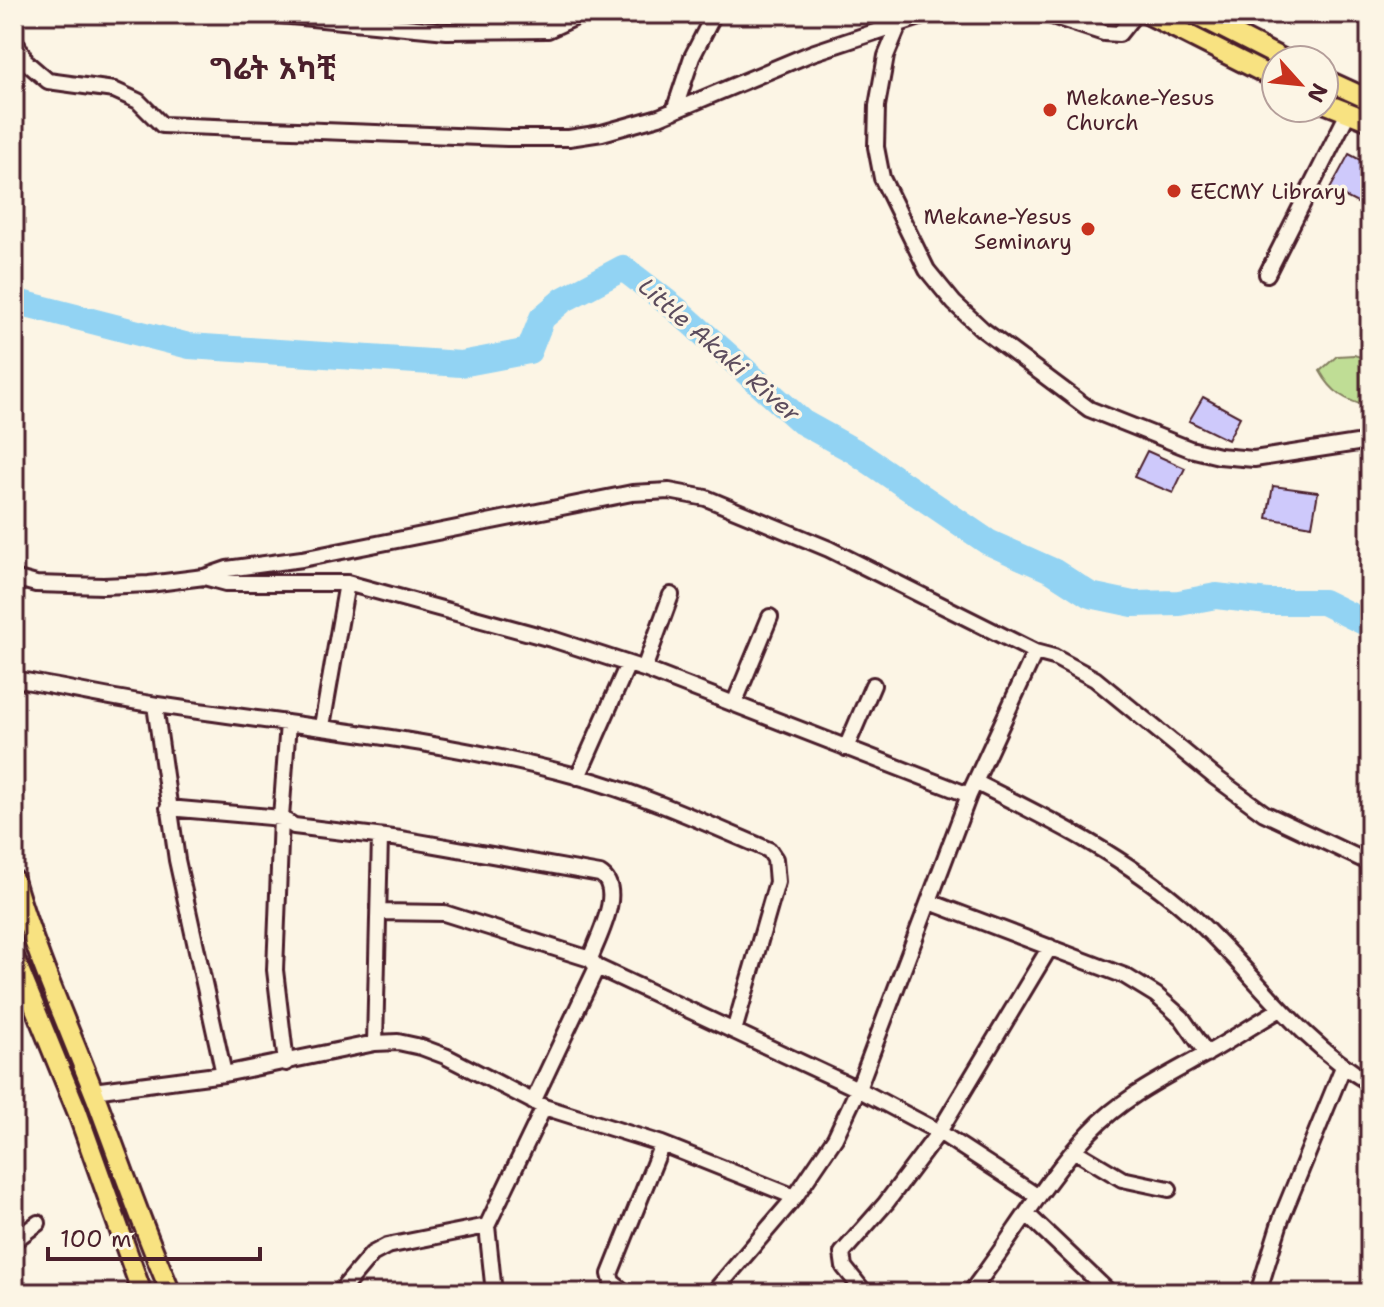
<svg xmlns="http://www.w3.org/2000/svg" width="1384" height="1307" font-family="'Shantell Sans','Noto Sans Ethiopic',sans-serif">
<rect width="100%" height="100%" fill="#fcf5e5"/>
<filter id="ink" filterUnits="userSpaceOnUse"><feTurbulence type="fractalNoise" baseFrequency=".0125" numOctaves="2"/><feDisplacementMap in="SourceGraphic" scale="16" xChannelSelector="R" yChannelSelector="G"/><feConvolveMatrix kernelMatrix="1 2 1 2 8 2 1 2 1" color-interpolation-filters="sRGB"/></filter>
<g filter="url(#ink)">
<path fill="#bfdd95" stroke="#847e60" stroke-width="2" d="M1354,355L1370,360V407C1346,401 1332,393 1320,371L1337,356Z"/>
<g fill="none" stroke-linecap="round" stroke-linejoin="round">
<path stroke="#92d3f3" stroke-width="26" d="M14,301L189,346L461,364L529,351L542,318L563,300L623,268L676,309L802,422L856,452L988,542L1053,571L1090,595L1133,604L1179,603L1216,596L1268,602H1323L1370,625"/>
</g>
<path fill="#cec9fb" stroke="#4a1f2b" stroke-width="2" d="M1349,154L1370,165V199L1365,207L1330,189Z
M1203,397L1240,417L1228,440L1189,421Z
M1147,451L1185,468L1173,493L1134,477Z
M1273,486L1318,492L1312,526L1267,518Z"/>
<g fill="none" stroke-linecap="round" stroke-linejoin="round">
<defs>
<path id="minor" d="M270,14L447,31L548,30L583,14
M1046,14L1104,33L1119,34L1135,14
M900,22L886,56L877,106L876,147L882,178L927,270L954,303L982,329L1089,409L1190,449L1219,456L1254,459L1370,441
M14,39L26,62L48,81L114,90L138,101L162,125L507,138H569L602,133L659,117L812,53L929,14
M674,111L692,57L714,14
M1267,274L1348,113
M204,577L226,583H347L555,640L644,669L969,795
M14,578L36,584L103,586L149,584L204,577L227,569L302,559L632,493L669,491L706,498L829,549L1035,652L1054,657L1095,679L1215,777L1264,813L1370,863
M644,669L671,595
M14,679C62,687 109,698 157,705C298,726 439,739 576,776C643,794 706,823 769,850L775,859L777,882L734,1031
M734,704L770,617
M155,705L177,860L224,1074
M322,726L347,583
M846,748L873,685
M578,777L628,664
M975,782C1049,819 1125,856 1188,912C1251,968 1296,1040 1370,1083
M168,808L281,818L294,826L401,839L600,874C625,889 598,937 590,959
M930,902L1125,976L1156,995L1182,1018L1207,1054
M380,912L444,913L590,959L597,967L533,1102
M597,967L858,1089L939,1132L1037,1196
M375,1043L380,837
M286,1063L275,970L281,818L288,723
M93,1091L224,1074L375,1043L398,1042L421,1047L445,1056L544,1107L662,1144L795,1197
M1075,1151L1122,1179L1169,1189
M1028,1215L1110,1293
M14,1241L38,1223
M339,1293L372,1254L387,1246L487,1226
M494,1293L487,1226L544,1107
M626,1293L612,1282L610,1274L662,1144
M713,1293L795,1197L835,1138L858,1089L969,795L1035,652
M865,1293L844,1267L842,1253L886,1203L939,1132L1050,947
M970,1293C1011,1240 1044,1181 1090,1132C1123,1097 1165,1077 1206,1054C1231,1040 1255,1024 1279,1010
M1258,1293L1281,1219L1343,1067"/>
<path id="major" d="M1147,14L1276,79
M1195,14L1285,60
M1324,79L1370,100
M1324,103L1370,121
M14,880C36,955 68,1026 96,1098C121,1164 143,1229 171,1293
M14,957L77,1111L142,1293"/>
</defs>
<use href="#minor" stroke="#4a1f2b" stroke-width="20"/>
<use href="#major" stroke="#4a1f2b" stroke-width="24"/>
<use href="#minor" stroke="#fcf5e5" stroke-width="14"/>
<use href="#major" stroke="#f8e281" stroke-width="18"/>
</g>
</g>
<g fill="#c8321e" stroke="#fcf5e5" stroke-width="3">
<circle cx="1050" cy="110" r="8"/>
<circle cx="1174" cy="191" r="8"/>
<circle cx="1088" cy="229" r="8"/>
</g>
<g text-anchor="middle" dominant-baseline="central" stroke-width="7" stroke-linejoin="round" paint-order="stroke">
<g font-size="22" fill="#4a1f2b" stroke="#fcf5e5" text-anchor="start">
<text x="1066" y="97">Mekane-Yesus<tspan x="1066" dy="25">Church</tspan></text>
<text x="1190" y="191">EECMY Library</text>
<text x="1072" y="216" text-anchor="end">Mekane-Yesus<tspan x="1072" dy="25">Seminary</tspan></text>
</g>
<g font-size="24" font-style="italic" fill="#5c4c5d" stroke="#fcf5e5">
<text transform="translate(719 350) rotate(41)">Little Akaki River</text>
</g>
<g font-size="30" font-weight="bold" fill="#4a1f2b" stroke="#fcf5e5">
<text x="273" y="68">ግሬት አካቺ</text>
</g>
</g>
<rect width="1384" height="1307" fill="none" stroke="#fcf5e5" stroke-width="48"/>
<rect x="24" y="24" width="1336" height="1259" fill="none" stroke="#4a1f2b" stroke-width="3" filter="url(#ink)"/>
<g transform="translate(1300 84) rotate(117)"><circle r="38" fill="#fcf5e5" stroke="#b59f9b" stroke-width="2"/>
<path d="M0-6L14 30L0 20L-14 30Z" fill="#c8321e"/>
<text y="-12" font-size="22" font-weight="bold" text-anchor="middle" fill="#4a1f2b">N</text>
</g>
<path d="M48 1247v12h212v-12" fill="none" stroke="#4a1f2b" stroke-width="4"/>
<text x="60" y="1247" font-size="24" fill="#4a1f2b" stroke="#fcf5e5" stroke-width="6" paint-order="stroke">100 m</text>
</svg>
